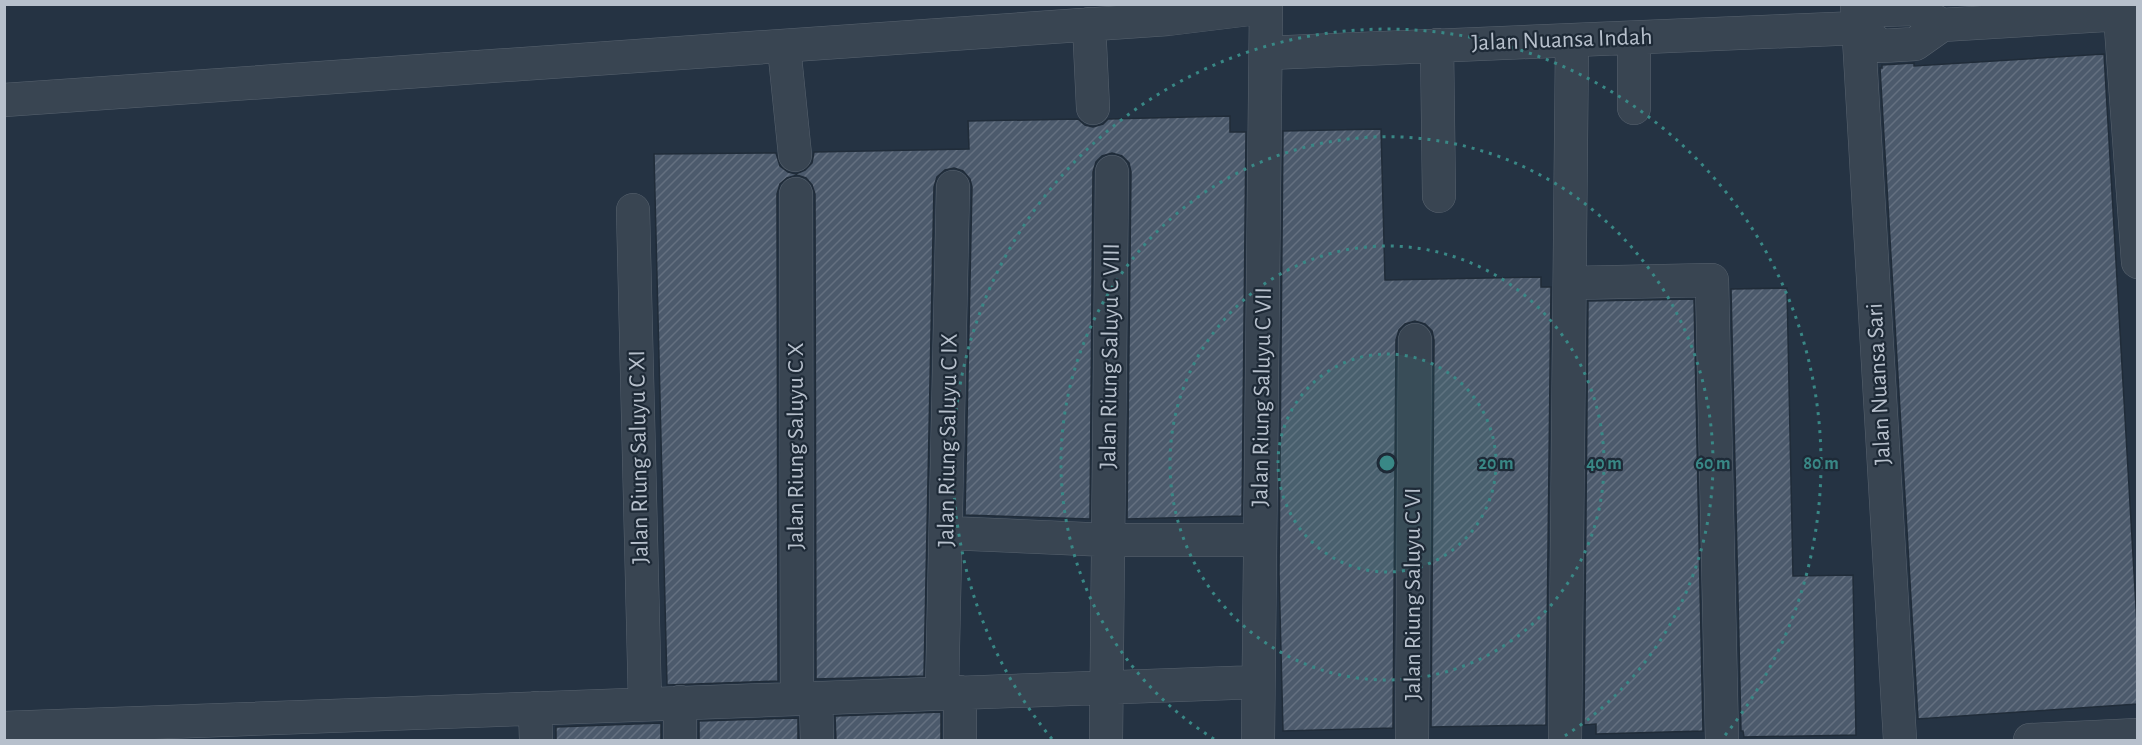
<svg xmlns="http://www.w3.org/2000/svg" width="2142" height="745" font-family="'Alegreya Sans',sans-serif">
<defs>
<pattern id="building-hatch" width="6" height="6" patternUnits="userSpaceOnUse" patternTransform="scale(1.5)"><rect width="6" height="6" fill="#4c5a6c"/><path d="M-1 1l2-2M0 6l6-6M5 7l2-2" fill="none" stroke="#647080"/></pattern>
</defs>
<rect width="100%" height="100%" fill="#253343"/>
<path fill="url(#building-hatch)" stroke="#202c39" stroke-width="1.5" d="M2104,54L2138,642V704L1918,719L1880,68H1882V65L1914,63V66Z
M1230,116V132H1246L1242,516L1127,519L1131,172L1129,163L1122,156L1112,153L1102,156L1096,162L1093,172L1090,519L965,515L972,187L970,179L963,171L954,168L945,170L937,177L934,187L924,676L816,679L815,194L812,185L806,178L797,175L787,178L780,184L777,194L778,681L667,685L654,154L776,153L780,166L788,172L796,174L805,170L812,163L814,152L969,149L968,121L1078,119L1085,125L1093,127L1103,124L1108,119Z
M1381,129L1385,280L1541,277V287H1551L1546,725L1431,727L1434,340L1432,331L1425,324L1415,321L1405,324L1399,330L1396,340L1393,728L1283,731L1279,573L1283,131Z
M1787,288L1793,576L1853,575L1856,735L1744,737L1743,731H1741L1731,289Z
M1694,299L1703,731L1596,734V724L1584,725L1588,301Z
M941,712V741H836L835,716Z
M798,718V741H699V721Z
M661,723V741H556V727Z"/>
<g fill="none" stroke-linecap="round" stroke-linejoin="round">
<defs>
<path id="minor" d="M1857,4L1900,740
M2120,14L2138,262
M1089,24L1093,108
M1858,28L1881,46L1915,44L1942,25L2138,13
M1858,28L1878,10L1914,9L1942,25
M1437,45L1439,196
M784,47L795,155
M1267,53L1858,28
M4,100L1168,19L1266,7
M1634,108V38
M796,194L797,698
M633,210L645,704
M1570,283L1712,280L1722,740
M947,533L1108,540H1260
M942,693L953,187
M816,698L817,740
M680,702V740
M535,708L536,740
M4,728L1258,682
M960,740V692
M1106,740L1112,172
M1258,740L1266,4
M1412,740L1415,340
M1565,740L1572,40
M2030,740L2138,735"/>
</defs>
<use href="#minor" stroke="#58636f" stroke-width="34"/>
<use href="#minor" stroke="#394552" stroke-width="33"/>
</g>
<circle cx="1387" cy="463" r="109" fill="#398886" fill-opacity=".12"/>
<g fill="none" stroke="#398886" stroke-width="3" stroke-dasharray="3 6">
<circle cx="1387" cy="463" r="109"/>
<circle cx="1387" cy="463" r="217"/>
<path d="M1214 739A326 326 0 1 1 1560 739"/>
<path d="M1052 739A434 434 0 1 1 1722 739"/>
</g>
<g text-anchor="middle" dominant-baseline="central" stroke-width="4.5" stroke-linejoin="round" paint-order="stroke">
<g font-size="24" fill="#b7c0cc" stroke="#1e2a37">
<text transform="translate(1562 40) rotate(-2)">Jalan Nuansa Indah</text>
<text transform="translate(1110 356) rotate(-89)">Jalan Riung Saluyu C VIII</text>
<text transform="translate(1879 384) rotate(-93)">Jalan Nuansa Sari</text>
<text transform="translate(1262 397) rotate(-89)">Jalan Riung Saluyu C VII</text>
<text transform="translate(948 440) rotate(-89)">Jalan Riung Saluyu C IX</text>
<text transform="translate(796 446) rotate(-90)">Jalan Riung Saluyu C X</text>
<text transform="translate(639 457) rotate(-91)">Jalan Riung Saluyu C XI</text>
<text transform="translate(1413 594) rotate(-90)">Jalan Riung Saluyu C VI</text>
</g>
</g>
<circle cx="1387" cy="463" r="9" fill="#398886" stroke="#1e2a37" stroke-width="3"/>
<g font-size="18" text-anchor="middle" font-weight="bold" fill="#398886" stroke="#1e2a37" stroke-width="4.5" stroke-linejoin="round" paint-order="stroke">
<text x="1496" y="469">20 m</text>
<text x="1604" y="469">40 m</text>
<text x="1713" y="469">60 m</text>
<text x="1821" y="469">80 m</text>
</g>
<rect width="2142" height="745" fill="none" stroke="#b7c0cc" stroke-width="12"/>
</svg>
